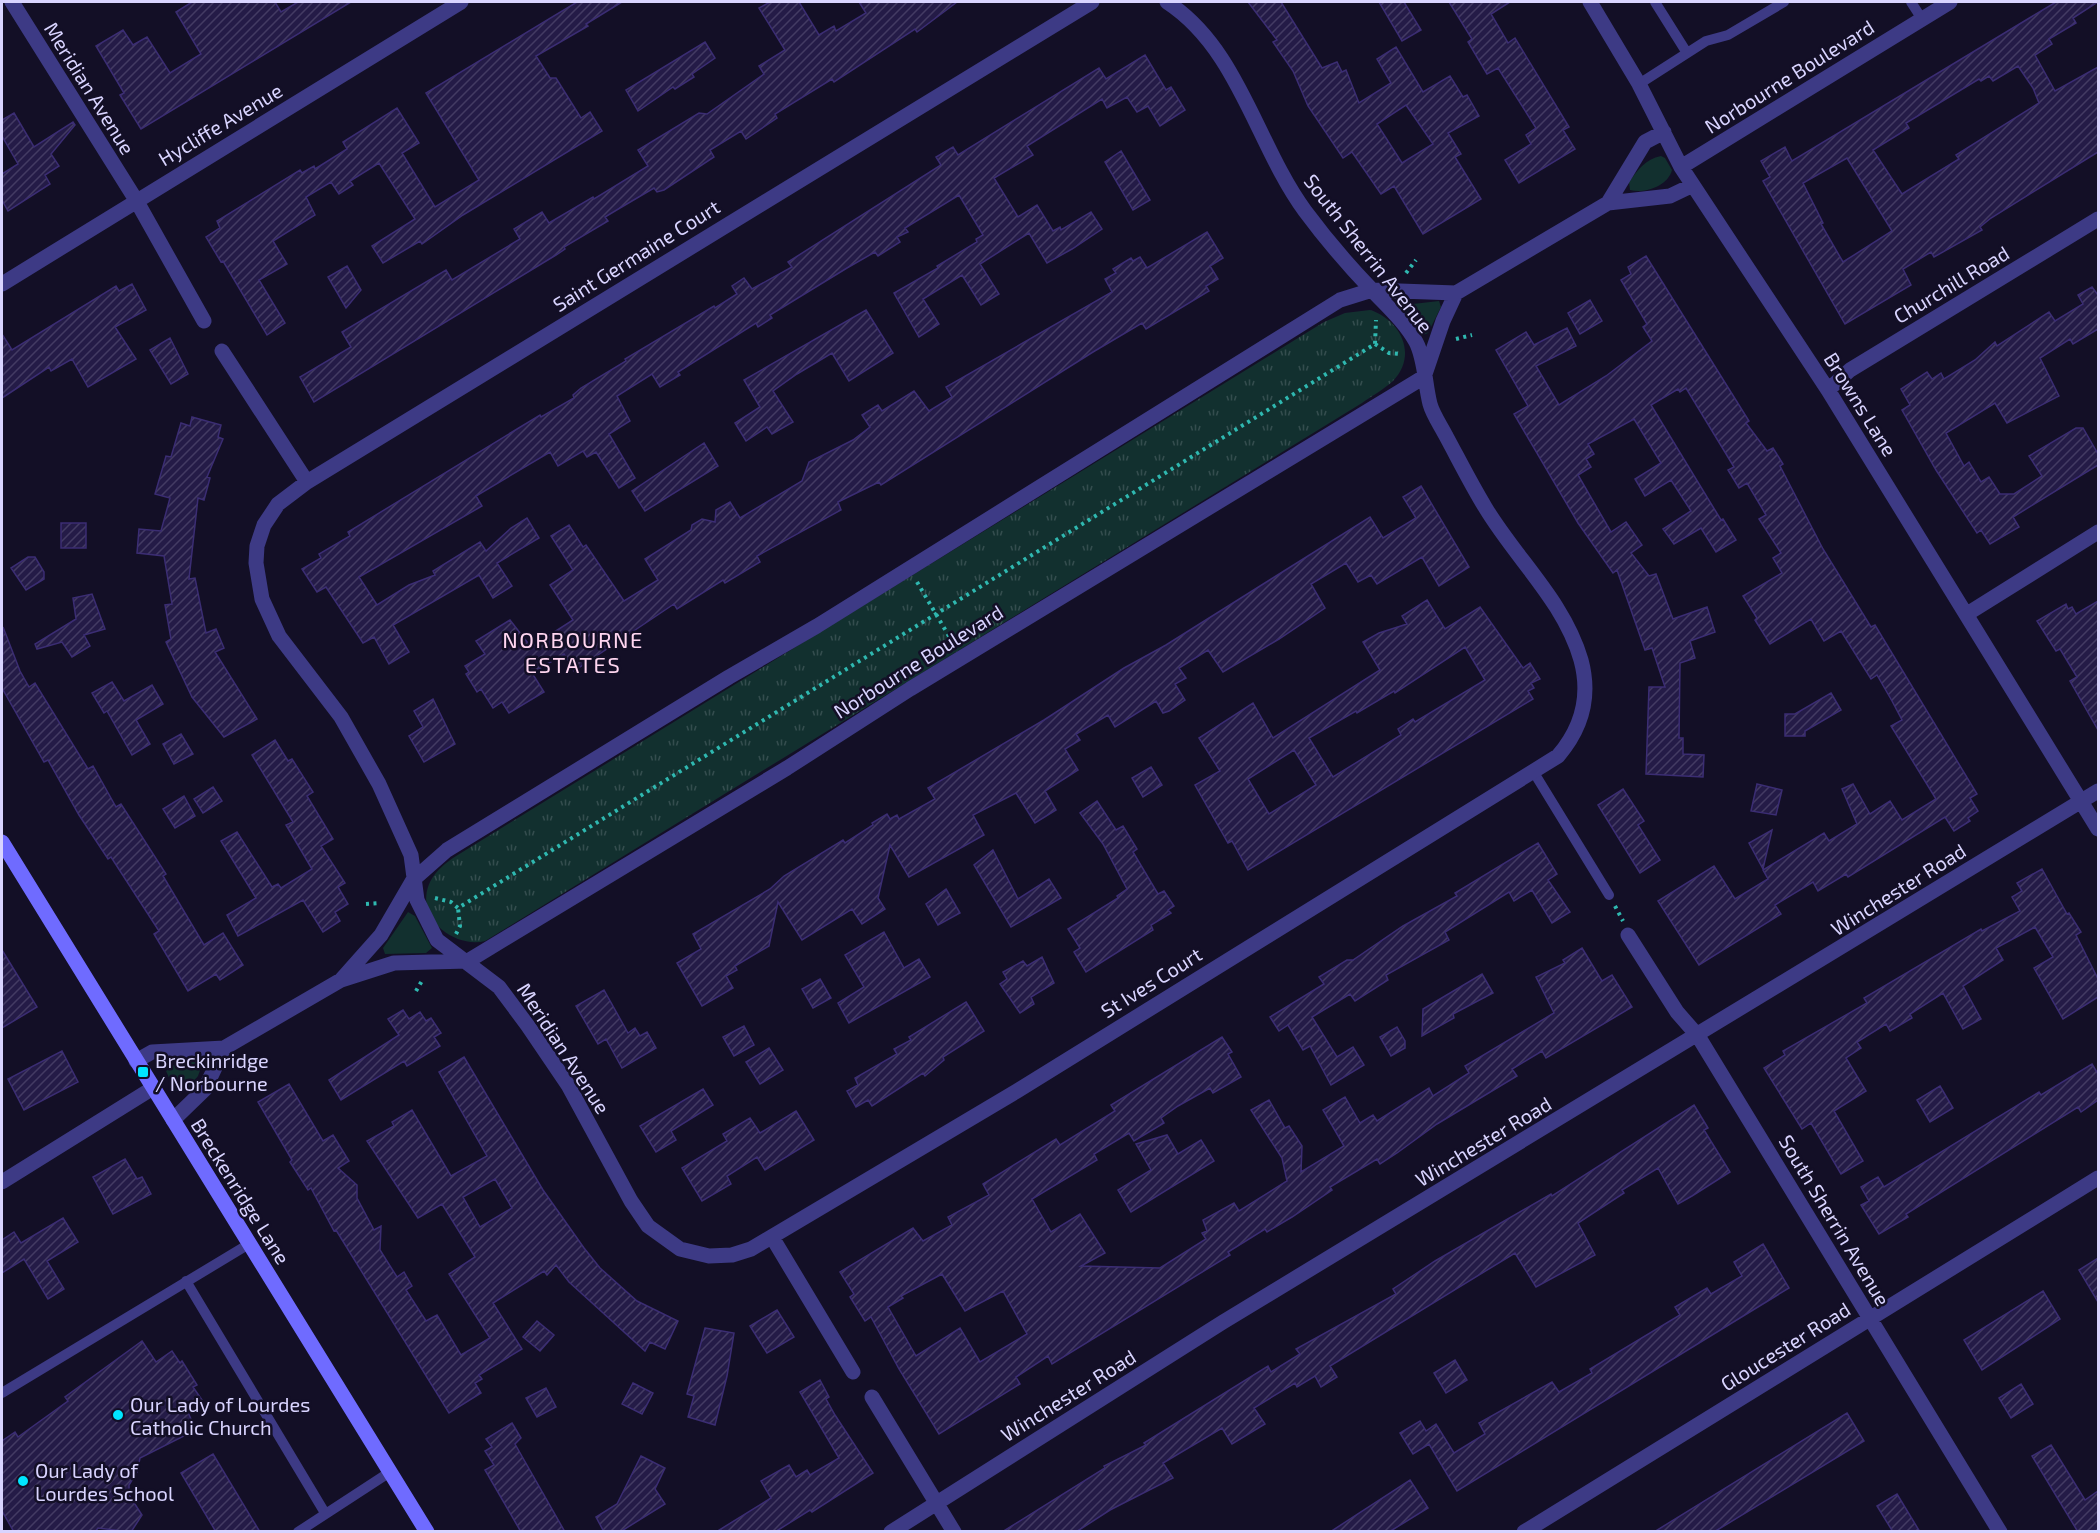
<svg xmlns="http://www.w3.org/2000/svg" width="2100" height="1533" font-family="'Exo 2',sans-serif">
<defs>
<pattern id="park-tufts" width="24" height="20" patternUnits="userSpaceOnUse" patternTransform="scale(1.5)"><rect width="24" height="20" fill="#12302f"/><path d="M3 7l-1-3M5 7V3M7 7l1-3M15 17l-1-3M17 17v-4M19 17l1-3" fill="none" stroke="#344d4e"/></pattern>
<pattern id="building-hatch" width="6" height="6" patternUnits="userSpaceOnUse" patternTransform="scale(1.5)"><rect width="6" height="6" fill="#241b47"/><path d="M-1 1l2-2M0 6l6-6M5 7l2-2" fill="none" stroke="#433b63"/></pattern>
</defs>
<rect width="100%" height="100%" fill="#130f26"/>
<path fill="#12302f" d="M1661,156L1665,158L1672,170C1668,186 1645,194 1630,190L1629,182C1638,170 1645,159 1661,156Z
M1439,301L1441,307L1428,333L1421,336L1404,311V305Z
M408,912L415,916L432,948L426,953L385,954L383,948Z
M193,1060L203,1062L198,1076L186,1091H175L166,1071L175,1064Z"/>
<path fill="url(#park-tufts)" d="M1370,310C1401,320 1418,355 1393,381C1384,389 1372,396 1362,403L485,941C458,948 420,923 427,891C431,873 446,862 461,853L1324,322L1345,313Z"/>
<path fill="url(#building-hatch)" stroke="#3b2d73" stroke-width="1.5" fill-rule="evenodd" d="M192,2H275L281,12L298,2H351L141,129L120,95L124,93L96,46L123,30L133,45L147,37L170,73L201,54L176,12Z
M577,2H622L586,24L588,26L536,56L550,78H556L581,118L590,112L602,131L463,215L422,244L420,241L383,263L372,246L415,219L379,163L350,181L353,185L339,194L331,182L306,197L315,215L273,241L287,264L259,280L285,323L267,335L223,261L221,262L206,237L220,228L217,221L300,170L302,173L314,166L315,169L347,149L343,142L397,108L419,143L402,153L435,207L479,180L426,93Z
M770,2H799L819,35L834,26L836,31L866,13L859,2H957L917,32L915,29L834,82L832,79L775,114L777,118L746,139L741,131L710,150L714,157L664,190L657,192L654,188L620,208L605,217L608,221L564,247L565,249L556,255L314,402L300,377L351,347L342,332L446,270L452,280L520,239L514,229L542,212L549,223L593,197L594,199L648,166L638,150L699,113L707,114L764,74L759,66L785,50L759,8Z
M1248,2H1281L1322,68L1337,62L1342,72L1346,70L1359,103L1391,83L1377,59L1396,47L1423,92L1450,76L1463,97L1467,95L1479,116L1448,133L1461,154L1455,157L1481,199L1423,234L1394,186L1381,194L1352,152L1343,158L1308,106L1293,71L1273,42L1277,40ZM1406,105L1433,144L1402,163L1377,124Z
M1379,2H1404L1421,30L1402,41Z
M1449,2H1510L1491,14L1508,43L1515,38L1569,127L1563,130L1575,149L1519,183L1505,160L1531,144L1526,135L1536,128L1498,68L1487,74L1468,42L1472,39Z
M2056,2H2098L2073,18L2076,23L2049,39L2052,44L2035,55L2055,91L2098,67V152L1991,218L1980,227L1982,230L1934,257L1931,252L1903,269L1911,285L1845,324L1763,181L1770,177L1761,161L1785,147L1792,161ZM2018,66L2033,88L2039,103L1956,155L1959,159L1902,194L1873,150L1909,128L1906,123L1979,79L1981,81L1989,76L1993,81ZM1847,158L1892,231L1843,262L1821,224L1823,223L1803,183Z
M705,42L715,58L692,74L694,77L675,89L673,87L638,111L626,90Z
M1145,55L1166,90L1171,87L1185,110L1160,126L1148,106L1137,112L1127,97L1107,108L1102,99L1027,146L1033,155L994,178L1018,217L1037,205L1053,231L1060,227L1061,230L1091,212L1102,229L1072,249L1047,263L1029,233L980,264L999,294L981,305L962,275L923,299L939,324L919,337L894,293L938,268L937,266L977,242L976,239L983,235L959,195L905,228L908,232L897,237L900,242L878,256L875,252L847,268L770,315L772,318L758,327L756,323L678,372L680,375L660,387L652,374L617,396L630,421L609,434L635,478L619,488L596,452L587,457L583,451L558,466L550,452L476,496L482,506L359,577L377,605L409,585L435,575L433,571L480,542L486,551L511,528L527,518L539,538L497,563L512,586L493,598L479,575L393,625L409,652L389,664L374,637L363,643L326,587L317,592L302,569L321,558L319,554L350,536L348,532L540,415L541,417L574,398L573,395L581,388L626,361L625,359L714,306L715,308L737,294L732,286L744,278L752,289L792,267L788,262L941,165L936,157L953,147L958,155L1099,68L1106,79Z
M14,113L34,147L73,122L75,125L51,154L59,166L45,175L50,184L8,211L2,200V174L18,164L2,136V120Z
M1121,151L1150,200L1133,210L1105,162Z
M1207,232L1223,258L1210,266L1218,279L1206,286L1209,291L1146,329L1142,323L1093,352L881,485L879,482L838,502L841,510L757,556L760,562L725,583L723,580L677,609L674,604L574,671L564,654L532,673L544,692L509,713L502,702L493,708L481,689L477,692L466,674L469,672L465,666L485,654L476,641L510,620L531,647L573,620L550,585L573,570L551,536L569,525L583,547L586,545L624,601L658,580L645,559L691,530L692,525L702,519L715,522L716,510L730,502L740,518L802,481L809,462L853,440L870,427L862,415L878,405L882,411L914,391L929,411L952,397L946,387L1112,292L1105,279L1116,273L1113,269L1131,258L1133,261L1140,257L1147,268Z
M1646,256L1749,421L1746,423L1767,451L1773,448L1783,464L1780,466L1823,549L1871,627L1875,625L1977,794L1970,798L1978,811L1968,818L1970,821L1954,831L1945,817L1848,877L1846,874L1818,891L1813,882L1775,905L1781,914L1699,965L1658,901L1714,866L1735,899L1768,879L1763,870L1824,833L1829,841L1857,824L1842,789L1853,784L1870,814L1890,801L1902,820L1936,799L1891,726L1902,720L1892,701L1877,675L1871,679L1841,631L1824,641L1811,619L1770,644L1755,620L1757,618L1743,596L1782,573L1773,558L1781,553L1759,519L1766,515L1747,483L1739,488L1728,470L1734,467L1686,388L1680,392L1678,389L1651,405L1721,520L1723,519L1736,540L1716,552L1701,528L1674,544L1663,529L1691,511L1671,480L1645,496L1635,479L1661,463L1634,419L1588,444L1594,454L1586,459L1591,467L1578,475L1611,532L1626,522L1642,545L1631,553L1649,576L1656,574L1673,619L1707,607L1715,632L1690,641L1695,658L1680,663L1679,738H1683V754L1704,755L1703,777L1646,774L1649,687H1665L1652,648L1645,650L1617,570L1613,573L1578,523L1514,414L1528,406L1496,350L1526,332L1534,345L1567,328L1576,346L1536,366L1559,405L1606,376L1652,341L1643,327L1647,324L1621,280L1631,274L1628,267Z
M347,266L361,290L346,308L328,277Z
M132,284L146,310L115,327L136,359L88,387L72,359L51,371L49,367L2,398V334L12,350L116,286L119,291Z
M2092,287L2098,295V329L2073,344L2070,339L2040,358L2059,396L2007,423L1995,403L1946,433L1964,466L1969,462L1981,482L1989,477L2000,494H2014L2042,476L2029,456L2076,428H2083L2098,454V465L2013,517L2019,527L1990,544L1981,530L1977,533L1936,470L1902,410L1910,405L1901,389L1927,372L1932,379L1941,373L1944,379L1975,360L1995,342L1997,346L2049,312L2055,321L2083,304L2078,295Z
M1590,300L1602,321L1580,334L1568,313Z
M866,310L893,353L849,381L832,353L797,374L773,391L793,422L772,434L767,427L746,441L735,423L760,407L744,380Z
M170,338L188,374L171,384L150,350Z
M192,417L221,425L218,437L223,439L207,477L210,478L204,500L198,498L189,579L195,578L206,633L216,629L224,648L215,652L257,719L224,737L192,697L166,642L171,639L165,605L172,604L164,556L137,553L139,529L161,531L170,498L155,494L166,456L171,457L181,423L190,426Z
M704,443L718,466L645,511L632,491Z
M1421,486L1469,567L1439,586L1422,557L1377,584L1371,575L1358,582L1346,563L1311,584L1325,608L1279,639L1223,672L1208,650L1179,668L1186,678L1175,684L1185,700L1169,711L1163,713L1156,701L1115,727L1108,715L1076,734L1080,740L1065,749L1078,770L1045,791L1056,810L1035,823L1016,793L973,815L984,835L909,877L890,845L878,898L885,909L862,924L852,909L802,940L778,902L769,946L735,966L737,970L726,976L733,988L702,1006L677,963L701,949L693,934L770,889L784,876L843,840L845,843L873,825L872,823L887,814L890,819L897,815L899,819L935,799L928,788L1044,720L1124,668L1166,645L1370,517L1383,538L1416,518L1403,497Z
M61,523H86V548H61Z
M28,557H35L44,572V579L26,590L11,568Z
M92,594L105,629L84,635L90,646L72,657L62,642L37,649L35,644L76,619L73,598Z
M1427,600L1445,629L1480,607L1523,668L1530,663L1540,679L1531,683L1534,688L1528,691L1533,699L1248,870L1232,841L1228,843L1195,785L1220,771L1199,738L1253,703L1273,738L1380,670L1363,642L1379,633L1407,624L1402,616ZM1465,647L1485,680L1415,722L1413,719L1398,729L1401,735L1333,777L1309,738L1356,711L1357,713L1394,691L1395,693ZM1294,750L1316,785L1269,814L1248,779Z
M2098,601V730L2070,681L2077,677L2060,649L2056,651L2037,621L2066,604L2068,609L2072,607L2076,614Z
M3,627L20,671L29,687L35,683L88,769L93,766L116,807L121,804L166,874L163,876L204,945L223,933L243,965L220,980L216,974L188,991L154,934L159,931L111,857L108,859L79,815L48,760L44,762L2,688Z
M112,682L124,701L152,685L163,704L136,720L150,744L132,755L107,711L104,713L92,693Z
M1831,693L1841,710L1805,731V736H1785V714H1795Z
M433,699L455,744L424,762L409,736L423,727L414,711Z
M181,734L193,754L174,764L163,744Z
M275,740L288,761L292,759L313,792L307,796L333,839L321,846L345,883L338,887L348,904L335,912L340,921L323,932L303,900L238,936L227,915L256,898L221,841L237,832L272,887L278,884L281,888L312,869L286,825L293,822L252,755Z
M1151,767L1162,785L1143,797L1132,778Z
M1757,784L1782,790L1776,815L1751,811Z
M213,787L222,801L203,813L194,799Z
M1623,789L1644,821L1638,825L1660,860L1640,873L1598,805Z
M184,796L195,816L175,828L163,809Z
M1097,801L1116,830L1123,826L1137,849L1133,852L1158,894L1164,891L1174,906L1168,910L1171,913L1151,925L1153,930L1086,972L1074,952L1080,948L1068,929L1118,898L1117,896L1127,889L1103,844L1080,813Z
M1772,830L1763,869L1749,843Z
M1538,843L1557,874L1548,880L1570,912L1552,923L1532,890L1514,901L1509,892L1445,932L1449,940L1386,975L1388,980L1355,1001L1350,994L1312,1017L1337,1057L1353,1047L1364,1065L1331,1085L1310,1046L1303,1050L1288,1025L1279,1031L1270,1017L1324,984L1319,977L1347,960H1353L1403,926L1457,896L1455,893Z
M993,850L1018,899L1049,879L1061,898L1011,927L974,865Z
M2042,869L2067,914L2069,913L2081,932L2076,935L2098,979V997L2063,1019L2034,968L2053,957L2035,927L1996,948L2003,960L1963,986L1981,1019L1963,1029L1943,993L1910,1014L1912,1018L1890,1031L1886,1024L1857,1042L1861,1048L1846,1058L1866,1091L1834,1111L1863,1161L1841,1174L1811,1123L1802,1129L1764,1068L1785,1055L1783,1051L1867,1003L1864,998L1981,929L1982,931L2020,911L2012,897L2022,891L2017,883Z
M946,889L960,913L938,925L926,904Z
M884,932L904,968L919,959L930,977L849,1023L838,1003L864,987L845,955Z
M1582,948L1602,981L1612,975L1632,1007L1546,1058L1542,1051L1512,1069L1517,1076L1437,1124L1397,1153L1380,1164L1377,1159L1330,1187L1332,1190L1292,1217L1267,1232L1265,1229L1228,1252L1230,1255L1052,1364L1048,1356L1016,1377L1020,1384L939,1434L899,1369L871,1317L865,1321L850,1297L854,1294L840,1272L913,1228L923,1241L952,1225L948,1217L989,1195L983,1184L1056,1139L1060,1145L1115,1111L1111,1105L1222,1037L1232,1052L1228,1054L1241,1077L1213,1093L1210,1088L1178,1106L1161,1118L1164,1123L1134,1141L1129,1133L1094,1154L1097,1160L1032,1199L1051,1232L1080,1214L1105,1253L1081,1266L1160,1268L1206,1239L1202,1233L1207,1231L1203,1220L1234,1203L1239,1211L1287,1181L1282,1158L1251,1110L1269,1100L1285,1128L1289,1126L1302,1146L1301,1172L1344,1146L1323,1110L1345,1097L1360,1123L1373,1115L1377,1121L1429,1088L1433,1096L1469,1073L1465,1066L1554,1013L1536,977L1565,963L1563,960ZM942,1274L965,1311L1003,1291L1027,1334L980,1362L960,1328L916,1356L888,1307L903,1298L901,1296Z
M2,950L37,1007L2,1028Z
M1042,957L1054,983L1031,997L1034,1004L1020,1013L1000,984L1007,979L1003,972L1023,961L1027,966Z
M1482,974L1493,993L1453,1014L1454,1018L1422,1036L1423,1009Z
M820,979L831,998L813,1008L802,989Z
M604,990L628,1033L635,1028L640,1036L647,1032L656,1048L622,1068L606,1039L598,1044L576,1006Z
M966,1002L984,1031L943,1057L944,1060L925,1076L923,1073L872,1106L868,1100L856,1107L847,1091L858,1085L855,1078L897,1054L894,1049L911,1040L909,1037Z
M403,1010L409,1019L420,1012L426,1021L431,1018L441,1033L434,1037L440,1046L407,1066L404,1061L341,1100L329,1080L399,1035L388,1019Z
M744,1026L754,1045L734,1056L723,1037Z
M1397,1027L1405,1041V1048L1391,1056L1380,1037Z
M769,1048L783,1070L760,1084L746,1062Z
M62,1051L78,1082L24,1110L8,1079Z
M464,1057L543,1190L584,1248L600,1268L637,1301L678,1321L665,1349L650,1342L645,1351L569,1282L556,1265L547,1275L544,1271L493,1303L522,1349L479,1375L482,1379L475,1383L481,1393L449,1413L336,1230L334,1231L311,1188L308,1190L290,1162L292,1160L258,1102L289,1084L323,1141L333,1135L349,1161L338,1168L357,1185V1198L374,1230L381,1226L380,1250L397,1277L404,1272L412,1286L406,1290L426,1321L437,1315L461,1355L490,1338L449,1274L475,1257L442,1204L418,1218L367,1141L394,1126L392,1122L412,1110L451,1176L487,1156L439,1072ZM495,1179L512,1208L480,1227L463,1197Z
M2092,1064L2098,1074V1100L2081,1112L2078,1107L1906,1214L1908,1217L1879,1234L1861,1205L1869,1201L1861,1187L1878,1177L1884,1187L2039,1092L2041,1095Z
M1940,1086L1953,1108L1930,1122L1917,1100Z
M703,1089L713,1105L671,1131L676,1140L656,1152L640,1126Z
M1694,1105L1708,1128L1704,1130L1730,1172L1692,1196L1678,1204L1658,1168L1622,1190L1624,1193L1578,1223L1595,1255L1536,1287L1515,1253L1330,1366L1337,1377L1321,1387L1315,1376L1297,1387L1295,1383L1254,1408L1265,1424L1232,1444L1222,1428L1163,1463L1173,1478L1110,1510L1076,1532H1002L1105,1468L1104,1466L1146,1445L1144,1443L1268,1366L1271,1372L1300,1354L1296,1349L1396,1294L1393,1289L1435,1261L1551,1194L1552,1196Z
M796,1111L814,1140L765,1170L757,1157L727,1176L731,1184L702,1201L682,1168L727,1141L723,1134L750,1118L760,1133Z
M1167,1135L1178,1154L1201,1140L1214,1161L1131,1212L1118,1190L1151,1170L1136,1144Z
M125,1159L137,1179L142,1177L151,1194L113,1214L93,1177Z
M63,1218L78,1242L47,1261L64,1289L48,1299L24,1259L2,1273V1240L14,1232L21,1243Z
M1763,1244L1789,1288L1457,1491L1429,1444L1413,1454L1400,1433L1420,1421L1426,1431L1436,1424L1454,1453L1485,1434L1479,1423L1552,1382L1559,1392L1592,1373L1590,1369L1680,1315L1675,1307L1707,1288L1711,1294L1742,1276L1734,1262Z
M2098,1258V1302L2079,1270Z
M2043,1291L2060,1319L1982,1370L1964,1340Z
M777,1310L794,1337L767,1353L750,1326Z
M537,1321L554,1335L540,1351L523,1337Z
M705,1328L734,1333L727,1376L715,1425L688,1417L694,1396L687,1394Z
M142,1341L156,1362L172,1351L180,1363L182,1361L197,1385L193,1387L202,1400L186,1408L196,1430L140,1458L137,1472L129,1485V1495L142,1515L131,1532L98,1528L95,1532H14L2,1511V1441L15,1432L18,1437L68,1401L65,1397Z
M1455,1360L1467,1380L1446,1393L1434,1373Z
M820,1380L829,1397L826,1399L835,1415L873,1473L812,1512L810,1510L775,1532H716L771,1498L761,1481L789,1465L796,1477L807,1470L810,1475L839,1458L800,1392Z
M633,1383L653,1393L642,1414L622,1404Z
M2021,1384L2033,1404L2011,1418L1999,1398Z
M546,1388L556,1407L537,1417L526,1398Z
M1847,1413L1864,1441L1714,1532H1654Z
M512,1423L521,1438L515,1444L565,1532H521L485,1470L494,1465L485,1451L492,1447L486,1439Z
M2051,1445L2085,1500L2098,1491V1532H2078L2032,1456Z
M213,1454L260,1532H216L181,1473Z
M641,1456L665,1468L655,1489L665,1504L620,1532H604L596,1517L617,1504Z
M1410,1480L1428,1508L1389,1532H1330Z
M1897,1494L1920,1532H1893L1877,1506Z"/>
<g fill="none" stroke-linecap="round" stroke-linejoin="round">
<path stroke="#2fb8b0" stroke-width="4" stroke-dasharray="3 4.5" stroke-linecap="butt" d="M1406,273L1416,260
M1456,339L1472,335
M1375,344L1389,353L1402,354
M917,582L953,643
M435,898L451,902L458,908L1375,344L1376,320
M366,904L380,903
M1615,906L1623,921
M456,934L460,926L458,908
M416,991L423,979"/>
<path stroke="#3d3a85" stroke-width="10" d="M1655,2L1687,53
M1911,2L1922,19
M1639,84L1706,41L1728,35L1784,2
M1533,771L1609,895
M186,1281L325,1513
M2,1393L249,1244
M298,1532L390,1472"/>
<path stroke="#3d3a85" stroke-width="15" d="M12,2L136,200L204,321
M1092,2L307,482L278,504L264,525L257,546L256,563L262,599L279,636L341,717L379,784L411,855L417,900L437,940L499,987L528,1026L568,1085L631,1201L648,1226L680,1249L709,1256L732,1255L751,1249L1017,1091L1558,756C1582,728 1591,697 1581,660C1564,601 1516,559 1485,507C1471,484 1459,460 1446,436C1441,426 1433,415 1430,404C1425,385 1425,359 1416,342C1405,322 1388,307 1372,290C1349,266 1325,238 1305,211C1256,144 1239,49 1167,2
M1590,2L1639,84L1681,167L1828,390L2098,829
M1681,167L1950,2
M1608,203L1645,142L1664,132
M2,284L461,2
M222,351L307,482
M1828,390L1850,370L2098,219
M1967,614L2098,532
M1628,935L1677,1012L1698,1036L2000,1532
M341,980L381,935L413,880L447,850L729,677L817,626L1340,300L1372,290L1456,293L1608,203L1670,196L1693,185
M136,1061L152,1052L224,1048L341,980L394,963L468,961L787,768L910,689L1424,377L1443,321L1456,293
M173,1120L205,1089L224,1048
M2,1182L153,1088
M772,1237L853,1372
M872,1397L954,1532
M891,1532L1223,1322L2098,791
M1524,1532L2098,1178"/>
<path stroke="#6f6bff" stroke-width="15" d="M2,842L427,1532"/>
</g>
<g fill="#00e5ff" stroke="#130f26" stroke-width="2">
<rect x="137" y="1066" width="12" height="12" rx="3"/>
<circle cx="118" cy="1415" r="6"/>
<circle cx="23" cy="1481" r="6"/>
</g>
<g text-anchor="middle" dominant-baseline="central" stroke-width="5" stroke-linejoin="round" paint-order="stroke">
<g font-size="20" fill="#d9d4ff" stroke="#130f26">
<text transform="translate(1789 76) rotate(-32)">Norbourne Boulevard</text>
<text transform="translate(90 88) rotate(58)">Meridian Avenue</text>
<text transform="translate(220 124) rotate(-31)">Hycliffe Avenue</text>
<text transform="translate(1369 253) rotate(52)">South Sherrin Avenue</text>
<text transform="translate(636 255) rotate(-32)">Saint Germaine Court</text>
<text transform="translate(1951 284) rotate(-31)">Churchill Road</text>
<text transform="translate(1861 404) rotate(58)">Browns Lane</text>
<text transform="translate(918 661) rotate(-32)">Norbourne Boulevard</text>
<text transform="translate(1898 889) rotate(-32)">Winchester Road</text>
<text transform="translate(1151 982) rotate(-32)">St Ives Court</text>
<text transform="translate(564 1048) rotate(57)">Meridian Avenue</text>
<text transform="translate(1483 1141) rotate(-31)">Winchester Road</text>
<text transform="translate(241 1191) rotate(58)">Breckenridge Lane</text>
<text transform="translate(1835 1220) rotate(59)">South Sherrin Avenue</text>
<text transform="translate(1785 1346) rotate(-32)">Gloucester Road</text>
<text transform="translate(1068 1395) rotate(-32)">Winchester Road</text>
</g>
<g font-size="20" fill="#d9d4ff" stroke="#130f26" text-anchor="start">
<text x="155" y="1060">Breckinridge<tspan x="155" dy="23">/ Norbourne</tspan></text>
<text x="130" y="1404">Our Lady of Lourdes<tspan x="130" dy="23">Catholic Church</tspan></text>
<text x="35" y="1470">Our Lady of<tspan x="35" dy="23">Lourdes School</tspan></text>
</g>
<g font-size="22" letter-spacing="1.5" fill="#ffd6f0" stroke="#130f26">
<text x="573" y="639">NORBOURNE<tspan x="573" dy="25">ESTATES</tspan></text>
</g>
</g>
<rect width="2100" height="1533" fill="none" stroke="#d9d4ff" stroke-width="6"/>
</svg>
